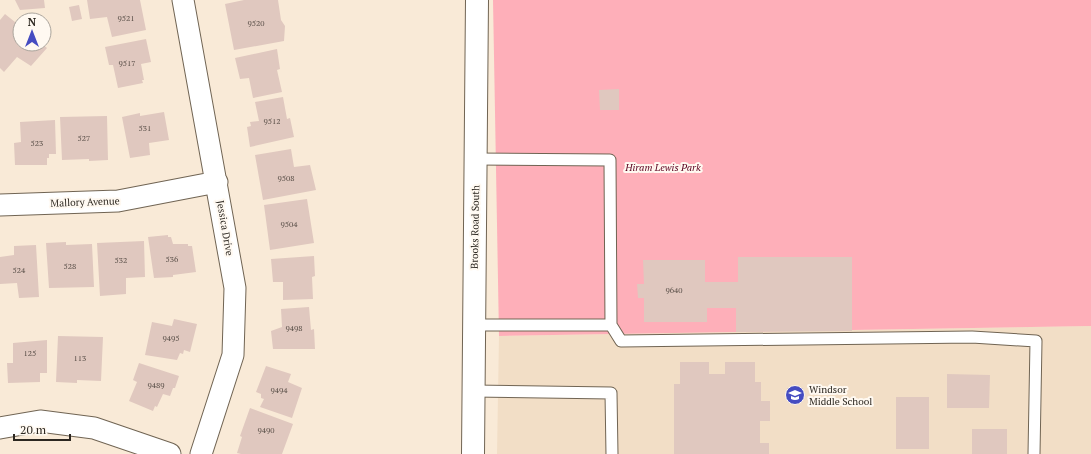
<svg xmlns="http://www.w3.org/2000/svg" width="1091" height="454" font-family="'PT Serif',serif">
<rect width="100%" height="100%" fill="#f9ead7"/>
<path fill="#f2dec6" d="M1091,326V454H497L499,336Z"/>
<path fill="#feafb9" d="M493,0H1091V326L499,336Z"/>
<path fill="#e0c8bf" d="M15,0H44L45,8L20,10Z
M87,0H140L146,30L112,37L107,17L90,19Z
M244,0H278L281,20L285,26L284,41L234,50L225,4Z
M79,5L82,19L72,21L69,7Z
M5,14L20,26V44H42L47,48L31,66L17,57L4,72L0,68V20Z
M146,39L151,62L141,64L144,80H142L143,83L118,88L113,65H109L105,47Z
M277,49L280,69L277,70L282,92L253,98L249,78L240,79L235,58Z
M619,89V110H600L599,90Z
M283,97L287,119L290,118L294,137L250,147L247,127L251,126L250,122L259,121L255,102Z
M164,112L169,140L149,143L150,155L130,158L122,117L140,113V116Z
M107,116L108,160L89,161V159L62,160L60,117Z
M55,120L56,154H49V158H47V165H15L14,143L21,142L20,122Z
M291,149L294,167L310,165L316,190L263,200L255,155Z
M307,199L314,243L270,250L264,205Z
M168,235V237H171L173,244H188V246H192L196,272L173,275V277L154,278L148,237Z
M144,241L145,277L126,278V294L100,296L97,243Z
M66,242V245L92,244L94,287L49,288L46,243Z
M36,245L39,297L19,298L17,283L0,284V257L14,255V246Z
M314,256L315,276L312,277L313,299L283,300V282H273L271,259Z
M738,257H852V331L736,332V308H707V322H644V298H638L637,284H644L643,260H705V282H738Z
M309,307L311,330L314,329L315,349H273L271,331L282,327L281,309Z
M174,319L197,324L190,352L184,350L183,354L180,353L177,360L145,355L152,322L172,326Z
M58,336L103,337L101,381L77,380V383L56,382Z
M47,340V373H40V382L8,383L7,363H13V343Z
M680,362H709V374H725V362H755V382H761V401H770V421H760V443H769V454H674V384H680Z
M139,363L179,376L175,388H173L170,396L163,394L157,407L155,406L153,411L129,401L137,382L133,380Z
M266,366L291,374L288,382L302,388L292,418L260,407L264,399L261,398V394L256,392Z
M947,374L990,375L989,408H947Z
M896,397H929V449H896Z
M250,408L293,424L282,454H241L237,453L242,437L240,436Z
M972,429H1007V454H972Z"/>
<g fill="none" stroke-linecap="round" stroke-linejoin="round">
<defs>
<path id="service" d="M474,325H611L610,160L475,159
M611,325L621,341L972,337L1036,341L1034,454
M473,391L611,393L612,454"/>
<path id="minor" d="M183,0L235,288L233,355L201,454
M0,205L118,201L217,182
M0,428L40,421L94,428L170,454"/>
<path id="tertiary" d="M473,454L477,0"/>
</defs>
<use href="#service" stroke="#706453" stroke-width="13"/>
<use href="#minor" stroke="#706453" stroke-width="23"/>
<use href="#tertiary" stroke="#706453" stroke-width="24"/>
<use href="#service" stroke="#fff" stroke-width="11"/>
<use href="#minor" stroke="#fff" stroke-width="21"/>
<use href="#tertiary" stroke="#fff" stroke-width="22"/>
</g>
<defs>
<symbol id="school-disc" viewBox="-11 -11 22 22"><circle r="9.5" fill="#454cc1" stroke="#fff9f1"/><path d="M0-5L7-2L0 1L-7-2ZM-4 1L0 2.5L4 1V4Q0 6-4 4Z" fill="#fff"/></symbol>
</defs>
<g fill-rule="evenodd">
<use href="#school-disc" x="784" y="384" width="22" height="22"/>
</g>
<g text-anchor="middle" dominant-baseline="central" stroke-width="4" stroke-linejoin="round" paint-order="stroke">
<g font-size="8" fill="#594f48">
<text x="126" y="18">9521</text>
<text x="256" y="23">9520</text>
<text x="127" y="63">9517</text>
<text x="272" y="121">9512</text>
<text x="145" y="128">531</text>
<text x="84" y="138">527</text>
<text x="37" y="143">523</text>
<text x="286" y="178">9508</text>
<text x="289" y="224">9504</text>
<text x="172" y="259">536</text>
<text x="121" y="260">532</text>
<text x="70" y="266">528</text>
<text x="19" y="270">524</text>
<text x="674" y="290">9640</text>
<text x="294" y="328">9498</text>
<text x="171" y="338">9495</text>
<text x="30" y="353">125</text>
<text x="80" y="358">113</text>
<text x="156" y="385">9489</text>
<text x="279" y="390">9494</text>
<text x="266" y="430">9490</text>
</g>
<g font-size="10" font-style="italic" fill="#5d0321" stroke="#fff9f1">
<text x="663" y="167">Hiram Lewis Park</text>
</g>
<g font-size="10" fill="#2c2720" stroke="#fff9f1">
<text transform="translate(85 202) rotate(-2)">Mallory Avenue</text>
<text transform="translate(475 227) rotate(-89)">Brooks Road South</text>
<text transform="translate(225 228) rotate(80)">Jessica Drive</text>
</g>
<g font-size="10" fill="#2c2720" stroke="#fff9f1" text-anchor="start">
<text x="809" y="389">Windsor<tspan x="809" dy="12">Middle School</tspan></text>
</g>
</g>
<g transform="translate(32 32)"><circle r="19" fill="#fff9f1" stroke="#aba59d"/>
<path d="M0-3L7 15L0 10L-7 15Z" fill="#454cc1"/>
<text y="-6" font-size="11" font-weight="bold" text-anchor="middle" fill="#2c2720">N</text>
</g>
<path d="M14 434v6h56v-6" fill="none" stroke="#2c2720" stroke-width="2"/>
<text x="20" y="434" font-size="12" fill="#2c2720" stroke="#fff9f1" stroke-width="3" paint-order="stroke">20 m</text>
</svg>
